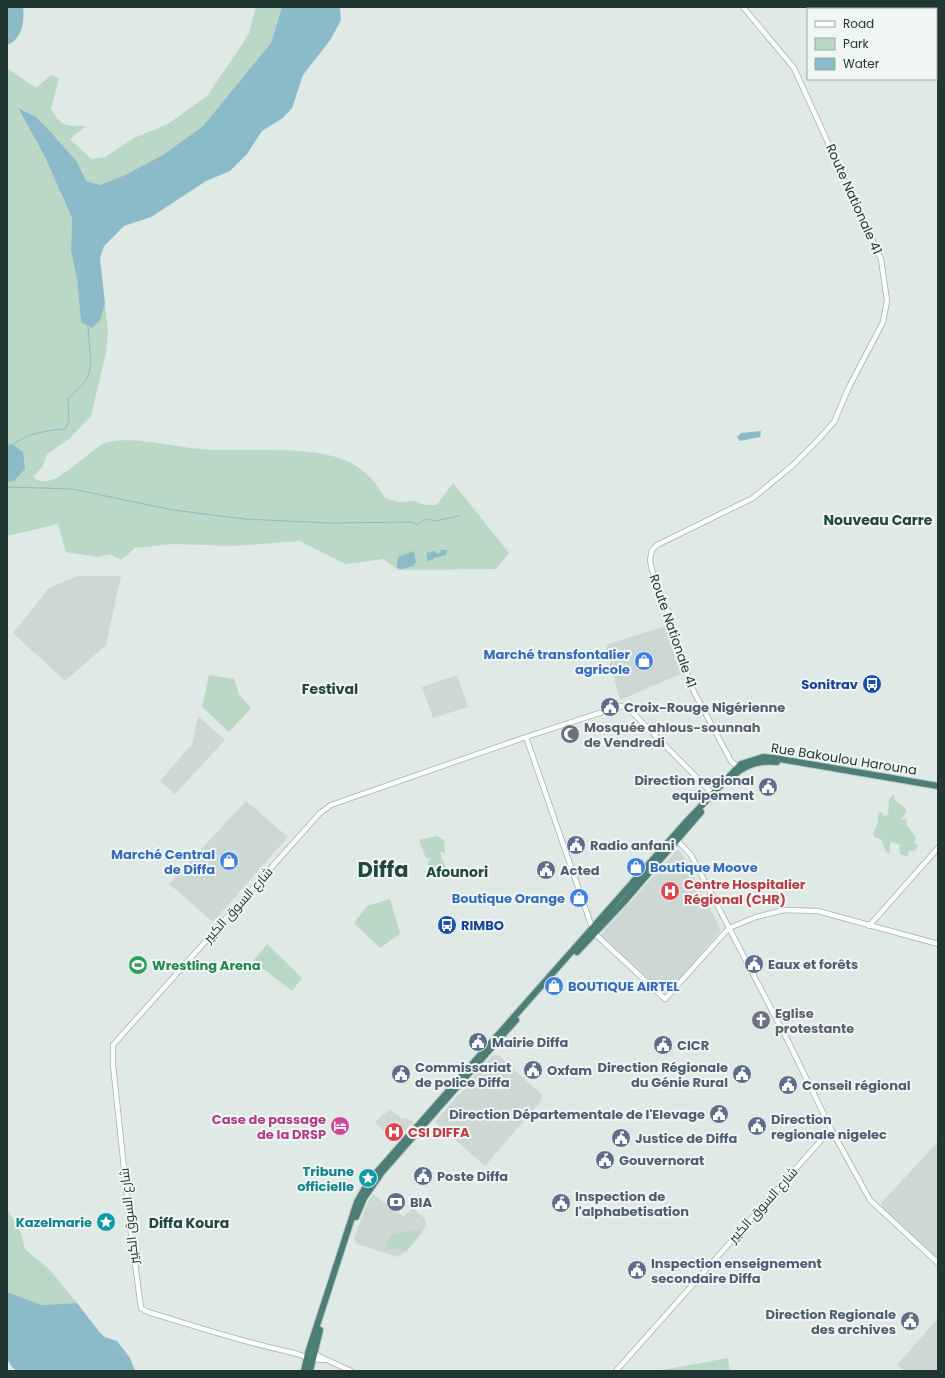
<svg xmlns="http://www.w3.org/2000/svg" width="945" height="1378" font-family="Poppins,Cairo,sans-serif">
<rect width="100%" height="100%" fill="#dfe9e5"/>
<path fill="#cdd8d4" d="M78,576H121L106,645L65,681L13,633L49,588Z
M666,626L682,672L681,674L620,700L606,649L608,644Z
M457,675L468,707L433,718L422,687Z
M198,716L225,740L175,794L160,781L192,744Z
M246,801L288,837L213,922L169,884Z
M677,850L681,852L721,930L666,995L601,936L604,931Z
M493,1055H498L542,1095L541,1101L485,1166L435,1122Z
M390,1109L402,1119L405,1118L414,1122L394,1142L375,1122Z
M938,1142V1260L882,1209L881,1203Z
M373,1194L403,1217L413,1208L425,1219L426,1226L403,1254L398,1257L357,1244L354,1238L367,1204Z
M938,1318V1371H904L897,1365Z"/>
<path fill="#bad8c5" d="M256,7H282L271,43L203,126L163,155L125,175L100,185L86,181C73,155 46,119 18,109L45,157L72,218L71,252L77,279L81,322L100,320L105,304L108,333L106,352L91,416L69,439L47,454L42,467L33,477C53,496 90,446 108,442C139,436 171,447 202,449C244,452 312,444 349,462C365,469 377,484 385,498L398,502L414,501L425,505H437L453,483L509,553L496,569L398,570L384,559L345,564L300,541L235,546L174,544L135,548L121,560L110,554L98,557L66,552L58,524L7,536V68L36,88L51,75L59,78L51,109C61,127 67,126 86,126L70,139L91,159L105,157L134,138L168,124L207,96L243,43L249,33Z
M881,7H938V13L936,16V9H881Z
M209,675L234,679L239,694L251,708L229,732L202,707Z
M894,794L895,800L905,808L906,812L901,820L906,819L907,821V825L916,838L914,842L918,846L915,851H909L908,857L900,854L899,844L890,842V853L886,852L881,839L875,838L873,834L878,822V813L881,812L884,816L888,815L889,799Z
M437,836L444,840L445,853L440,852C441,860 447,866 448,875L445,878L442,875L432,877L429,874L428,862L431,859L426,858L419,840Z
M390,899L400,934L380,948L354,923L367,906Z
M267,944L302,978L292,991L253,961Z
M7,1209L21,1233L25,1249L50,1270L77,1303L42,1305L7,1292Z
M409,1230L423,1231L407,1251L385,1249L390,1235Z
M728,1358L730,1371H657Z"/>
<path fill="#8bbac9" d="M7,7H23C25,21 22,40 7,45Z
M282,7H340L341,20L331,39L303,75L292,108L283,118L262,131L247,154L230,171L206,181L151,217L124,226L104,246L100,258L105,304L100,320L92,328L81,322L77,279L71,252L72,218L45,157L18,108L36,117L51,132L77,162L86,181L100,185L125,175L163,155L203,126L271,43Z
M761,431L760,437L740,441L737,437L741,433Z
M12,444L23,452L25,469L14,481L7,482V445Z
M440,550H447L446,555L433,558V560L427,561V551L430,554V552L435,551L437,554L441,552Z
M414,551L416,562L414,566L401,569L397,568L398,557Z
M7,1292L42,1305L77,1303L100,1333L105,1337L117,1341L130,1358L135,1371H17L12,1367L7,1359Z"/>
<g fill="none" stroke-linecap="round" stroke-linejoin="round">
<path stroke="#8bbac9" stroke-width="1" d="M12,445C26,434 47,430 65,429L69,421L68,399C73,393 78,389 83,384C96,369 88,344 88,326
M7,487L72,489L173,510L245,519L329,523L413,522L416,525L426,519L436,521L459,516"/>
<defs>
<path id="tertiary" d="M526,737L594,933L665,999L729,928L756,917L784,910L818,911L938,944
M739,768L731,761L694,692L688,677L670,617L652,570L650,560L652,550L657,545L753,498L793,465L818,440L834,422L849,387L883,322L887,301L881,259L794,68L743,7
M676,839L691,855L788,1041L831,1129L870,1200L938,1263
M869,926L938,848
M312,1353L351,1371
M323,1360C311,1360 302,1355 290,1352C242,1342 195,1326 148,1312L141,1308L131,1234L113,1065V1045L320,813L331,805L526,737L621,706L630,710L715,796
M616,1371L831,1129"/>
<path id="trunk" d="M732,777C744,765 760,760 777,762
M577,952L623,903L701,812
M356,1217L364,1198L382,1172L516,1020
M304,1371L308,1353L357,1202L369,1181L686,822L741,764L763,757L774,758L938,786
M310,1371L320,1330"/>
</defs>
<use href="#tertiary" stroke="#a3b0ac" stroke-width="6"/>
<use href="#trunk" stroke="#bdc3c2" stroke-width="8"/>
<use href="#tertiary" stroke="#fff" stroke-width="4.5"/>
<use href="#trunk" stroke="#4c7d76" stroke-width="6"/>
</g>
<defs>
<symbol id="shop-disc" viewBox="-11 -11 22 22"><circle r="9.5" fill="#3f7fe0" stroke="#eff6f3"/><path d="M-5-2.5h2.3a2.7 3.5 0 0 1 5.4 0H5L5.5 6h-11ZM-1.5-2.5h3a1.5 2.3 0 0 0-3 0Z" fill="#fff"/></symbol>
<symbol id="bus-disc" viewBox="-11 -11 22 22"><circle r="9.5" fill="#1a4fb4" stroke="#eff6f3"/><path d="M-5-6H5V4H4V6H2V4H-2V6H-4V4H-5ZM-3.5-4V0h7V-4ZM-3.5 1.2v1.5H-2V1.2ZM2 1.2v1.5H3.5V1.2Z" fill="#fff"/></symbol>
<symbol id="civic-disc" viewBox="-11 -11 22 22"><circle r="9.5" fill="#5c6f8a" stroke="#eff6f3"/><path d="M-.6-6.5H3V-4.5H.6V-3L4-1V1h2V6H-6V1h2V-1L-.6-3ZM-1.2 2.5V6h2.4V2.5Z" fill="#fff"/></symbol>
<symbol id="mosque-disc" viewBox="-11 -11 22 22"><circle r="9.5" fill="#6b7280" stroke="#eff6f3"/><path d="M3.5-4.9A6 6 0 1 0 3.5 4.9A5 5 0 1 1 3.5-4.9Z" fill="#fff"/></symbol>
<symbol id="hospital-disc" viewBox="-11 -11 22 22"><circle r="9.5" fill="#e0444e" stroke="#eff6f3"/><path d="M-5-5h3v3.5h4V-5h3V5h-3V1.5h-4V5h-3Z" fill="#fff"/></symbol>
<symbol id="stadium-disc" viewBox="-11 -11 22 22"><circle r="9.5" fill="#2e9e5b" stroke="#eff6f3"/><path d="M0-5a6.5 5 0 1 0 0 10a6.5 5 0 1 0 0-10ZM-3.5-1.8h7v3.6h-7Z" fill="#fff"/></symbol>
<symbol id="church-disc" viewBox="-11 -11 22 22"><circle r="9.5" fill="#6b7280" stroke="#eff6f3"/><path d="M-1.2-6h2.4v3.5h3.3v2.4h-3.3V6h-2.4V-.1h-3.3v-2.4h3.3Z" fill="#fff"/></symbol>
<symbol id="hotel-disc" viewBox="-11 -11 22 22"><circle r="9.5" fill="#d1479c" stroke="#eff6f3"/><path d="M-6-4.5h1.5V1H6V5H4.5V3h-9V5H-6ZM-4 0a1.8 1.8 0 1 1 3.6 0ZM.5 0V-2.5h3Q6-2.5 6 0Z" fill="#fff"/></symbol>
<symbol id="sight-disc" viewBox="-11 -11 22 22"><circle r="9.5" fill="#0f9aa8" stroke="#eff6f3"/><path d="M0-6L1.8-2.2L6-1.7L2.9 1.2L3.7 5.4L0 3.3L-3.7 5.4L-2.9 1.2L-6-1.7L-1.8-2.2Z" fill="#fff"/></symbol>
<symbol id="bank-disc" viewBox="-11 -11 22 22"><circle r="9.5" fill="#5c6f8a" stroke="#eff6f3"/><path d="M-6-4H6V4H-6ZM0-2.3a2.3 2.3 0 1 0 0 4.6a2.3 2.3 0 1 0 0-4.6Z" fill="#fff"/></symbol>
</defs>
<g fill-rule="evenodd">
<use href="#shop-disc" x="633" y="650" width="22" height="22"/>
<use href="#bus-disc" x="861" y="673" width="22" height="22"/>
<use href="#civic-disc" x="599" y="696" width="22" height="22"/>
<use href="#mosque-disc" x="559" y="723" width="22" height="22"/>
<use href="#civic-disc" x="757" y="776" width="22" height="22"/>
<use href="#civic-disc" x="565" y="834" width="22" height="22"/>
<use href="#shop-disc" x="218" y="850" width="22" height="22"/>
<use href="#shop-disc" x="625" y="856" width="22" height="22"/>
<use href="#civic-disc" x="535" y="859" width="22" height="22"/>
<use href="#hospital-disc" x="659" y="880" width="22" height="22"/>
<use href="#shop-disc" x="568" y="887" width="22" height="22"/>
<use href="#bus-disc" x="436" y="914" width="22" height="22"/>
<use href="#civic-disc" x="743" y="953" width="22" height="22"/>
<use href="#stadium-disc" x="127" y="954" width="22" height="22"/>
<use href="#shop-disc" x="543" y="975" width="22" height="22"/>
<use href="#church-disc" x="750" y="1009" width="22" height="22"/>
<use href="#civic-disc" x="467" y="1031" width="22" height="22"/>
<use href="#civic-disc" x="652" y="1034" width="22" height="22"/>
<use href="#civic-disc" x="522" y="1059" width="22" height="22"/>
<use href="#civic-disc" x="390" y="1063" width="22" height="22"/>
<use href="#civic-disc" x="731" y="1063" width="22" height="22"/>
<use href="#civic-disc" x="777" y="1074" width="22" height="22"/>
<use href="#civic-disc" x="708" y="1103" width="22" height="22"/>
<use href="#hotel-disc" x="329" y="1115" width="22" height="22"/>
<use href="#civic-disc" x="746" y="1115" width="22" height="22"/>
<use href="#hospital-disc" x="383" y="1121" width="22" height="22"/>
<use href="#civic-disc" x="610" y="1127" width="22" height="22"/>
<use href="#civic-disc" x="594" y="1149" width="22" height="22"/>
<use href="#civic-disc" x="412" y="1165" width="22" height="22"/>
<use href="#sight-disc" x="357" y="1167" width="22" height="22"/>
<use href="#bank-disc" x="385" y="1191" width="22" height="22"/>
<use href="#civic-disc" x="550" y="1192" width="22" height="22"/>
<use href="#sight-disc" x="95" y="1211" width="22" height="22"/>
<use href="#civic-disc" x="626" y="1259" width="22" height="22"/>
<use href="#civic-disc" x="899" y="1310" width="22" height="22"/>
</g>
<g text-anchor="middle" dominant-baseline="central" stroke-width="4" stroke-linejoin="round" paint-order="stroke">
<g font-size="13" fill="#223733" stroke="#eff6f3">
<text transform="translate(854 199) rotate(66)">Route Nationale 41</text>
<text transform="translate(673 631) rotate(71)">Route Nationale 41</text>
<text transform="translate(844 759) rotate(9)">Rue Bakoulou Harouna</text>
<text transform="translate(238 905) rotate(-48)">شارع السوق الكبير</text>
<text transform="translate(763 1205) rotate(-48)">شارع السوق الكبير</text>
<text transform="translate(129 1216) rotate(-96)">شارع السوق الكبير</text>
</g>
<g font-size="13" font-weight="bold" fill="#366cbe" stroke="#eff6f3" text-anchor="end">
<text x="630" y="654">Marché transfontalier<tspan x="630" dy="15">agricole</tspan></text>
<text x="215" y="854">Marché Central<tspan x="215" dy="15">de Diffa</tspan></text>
<text x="650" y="867" text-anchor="start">Boutique Moove</text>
<text x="565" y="898">Boutique Orange</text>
<text x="568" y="986" text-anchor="start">BOUTIQUE AIRTEL</text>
</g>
<g font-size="13" font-weight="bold" fill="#164399" stroke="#eff6f3" text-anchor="end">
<text x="858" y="684">Sonitrav</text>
<text x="461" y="925" text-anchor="start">RIMBO</text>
</g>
<g font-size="13" font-weight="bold" fill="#4e5e75" stroke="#eff6f3" text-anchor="start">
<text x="624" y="707">Croix-Rouge Nigérienne</text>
<text x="754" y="780" text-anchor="end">Direction regional<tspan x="754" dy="15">equipement</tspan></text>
<text x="590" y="845">Radio anfani</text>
<text x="560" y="870">Acted</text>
<text x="768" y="964">Eaux et forêts</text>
<text x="492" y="1042">Mairie Diffa</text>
<text x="677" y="1045">CICR</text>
<text x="415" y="1067">Commissariat<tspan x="415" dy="15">de police Diffa</tspan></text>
<text x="728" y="1067" text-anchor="end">Direction Régionale<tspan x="728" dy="15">du Génie Rural</tspan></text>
<text x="547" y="1070">Oxfam</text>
<text x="802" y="1085">Conseil régional</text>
<text x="705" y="1114" text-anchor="end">Direction Départementale de l'Elevage</text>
<text x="771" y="1119">Direction<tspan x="771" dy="15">regionale nigelec</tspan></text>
<text x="635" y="1138">Justice de Diffa</text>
<text x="619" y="1160">Gouvernorat</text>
<text x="437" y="1176">Poste Diffa</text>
<text x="575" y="1196">Inspection de<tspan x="575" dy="15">l'alphabetisation</tspan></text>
<text x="410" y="1202">BIA</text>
<text x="651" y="1263">Inspection enseignement<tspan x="651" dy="15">secondaire Diffa</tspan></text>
<text x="896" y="1314" text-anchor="end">Direction Regionale<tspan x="896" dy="15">des archives</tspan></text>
</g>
<g font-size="13" font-weight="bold" fill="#5b616d" stroke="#eff6f3" text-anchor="start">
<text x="584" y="727">Mosquée ahlous-sounnah<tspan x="584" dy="15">de Vendredi</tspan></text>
<text x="775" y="1013">Eglise<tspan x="775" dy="15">protestante</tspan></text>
</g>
<g font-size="13" font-weight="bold" fill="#be3a42" stroke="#eff6f3" text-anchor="start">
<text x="684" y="884">Centre Hospitalier<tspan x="684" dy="15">Régional (CHR)</tspan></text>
<text x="408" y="1132">CSI DIFFA</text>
</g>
<g font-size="13" font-weight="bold" fill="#27864d" stroke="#eff6f3" text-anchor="start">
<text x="152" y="965">Wrestling Arena</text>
</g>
<g font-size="13" font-weight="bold" fill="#b23c85" stroke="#eff6f3" text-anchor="end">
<text x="326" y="1119">Case de passage<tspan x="326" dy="15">de la DRSP</tspan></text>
</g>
<g font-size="13" font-weight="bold" fill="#0d838f" stroke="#eff6f3" text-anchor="end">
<text x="354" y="1171">Tribune<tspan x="354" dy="15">officielle</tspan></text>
<text x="92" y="1222">Kazelmarie</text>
</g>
<g font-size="14" font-weight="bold" fill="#204741" stroke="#eff6f3">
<text x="878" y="520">Nouveau Carre</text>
<text x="330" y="689">Festival</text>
<text x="457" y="872">Afounori</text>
<text x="189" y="1223">Diffa Koura</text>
</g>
<g font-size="21" font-weight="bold" fill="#204741" stroke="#eff6f3">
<text x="383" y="869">Diffa</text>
</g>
</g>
<rect width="945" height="1378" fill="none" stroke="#223733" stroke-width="16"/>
<rect x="807" y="8" width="130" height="72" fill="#eff6f3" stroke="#9daaa6"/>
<rect x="815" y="21" width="20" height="6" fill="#ffffff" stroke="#9daaa6"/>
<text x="843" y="28" font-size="12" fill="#223733">Road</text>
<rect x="815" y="38" width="20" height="12" fill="#bad8c5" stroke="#9daaa6"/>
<text x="843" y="48" font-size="12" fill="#223733">Park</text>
<rect x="815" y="58" width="20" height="12" fill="#8bbac9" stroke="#9daaa6"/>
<text x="843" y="68" font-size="12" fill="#223733">Water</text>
</svg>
